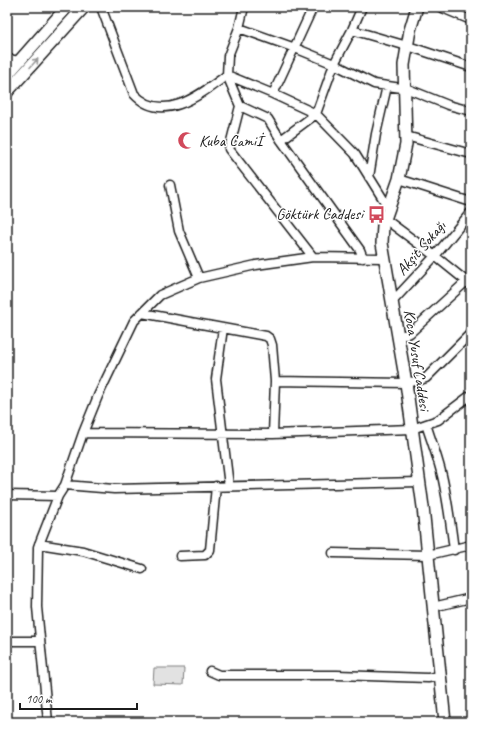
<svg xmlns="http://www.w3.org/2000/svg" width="478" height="729" font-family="Caveat,sans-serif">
<rect width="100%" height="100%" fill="#fff"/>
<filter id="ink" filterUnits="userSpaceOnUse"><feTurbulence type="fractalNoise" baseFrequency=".025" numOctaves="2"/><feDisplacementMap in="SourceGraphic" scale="8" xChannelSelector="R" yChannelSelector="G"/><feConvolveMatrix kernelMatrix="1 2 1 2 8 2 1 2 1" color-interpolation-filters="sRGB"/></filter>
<g filter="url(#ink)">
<path fill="#e2e2e2" stroke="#7f7f7f" d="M154,668H184L183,685L153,684Z"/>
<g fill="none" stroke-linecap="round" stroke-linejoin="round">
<defs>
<path id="street" d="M101,7L134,94C163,125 201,94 227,75L240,106L229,149L313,257
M244,7L239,28L228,56L227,75L273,94L316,114L355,154L388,207
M440,7L471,20
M239,28L295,48L334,64L374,84L408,89L448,105L471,111
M352,30L414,48L471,67
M7,59L20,61
M273,94L313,7
M240,106L268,119L281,140L360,250L363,258
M406,136L471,154
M281,140L316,114L334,64L352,30L362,7
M369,177L376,134L387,86
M399,179L471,202
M170,185L179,231L199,278
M385,219L435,256L471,285
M392,302L435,256L471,212
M142,313L266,336L270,339L272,345L275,381L273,434
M223,328L216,379L229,486
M397,337L410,333L471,277
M275,381L406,383L420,380L426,378L471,333
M426,424C432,443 439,461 443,480C448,503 451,526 454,550
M83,433L273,434L412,429L438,420L471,395
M65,485L114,489L419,482
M7,495L58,496
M39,544L83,551L142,569
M333,553L428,555L471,545
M180,556L205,555L210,550L216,486
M433,607L471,598
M7,641H40
M210,671L219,675H337L428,678L440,676
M48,722L37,607L38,547L58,496L65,485L83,433L98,396L134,321L160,295L199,278L256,265L313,257L384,258"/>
<path id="secondary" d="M417,7L410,30L404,65L406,144L399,179L383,225L382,243L406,383L423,507L445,722
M7,75L67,7
M7,92L84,7"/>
</defs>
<use href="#street" stroke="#1c1c1c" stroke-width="11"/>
<use href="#secondary" stroke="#1c1c1c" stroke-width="14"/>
<use href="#street" stroke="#fff" stroke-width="8"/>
<use href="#secondary" stroke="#fff" stroke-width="11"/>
</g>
<defs><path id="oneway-shaft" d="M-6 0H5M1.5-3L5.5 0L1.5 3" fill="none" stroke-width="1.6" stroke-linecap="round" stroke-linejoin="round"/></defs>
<use stroke="#999" href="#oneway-shaft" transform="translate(34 63) rotate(-48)"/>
</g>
<defs>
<symbol id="mosque-bare" viewBox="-9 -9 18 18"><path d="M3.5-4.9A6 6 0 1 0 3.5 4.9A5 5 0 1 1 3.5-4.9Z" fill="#d1495b" stroke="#fff" stroke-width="2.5" paint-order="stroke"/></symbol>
<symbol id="bus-bare" viewBox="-9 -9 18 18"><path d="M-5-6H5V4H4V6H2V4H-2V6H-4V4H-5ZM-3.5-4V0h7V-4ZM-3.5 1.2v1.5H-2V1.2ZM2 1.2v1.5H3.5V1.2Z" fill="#d1495b" stroke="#fff" stroke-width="2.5" paint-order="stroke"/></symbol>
</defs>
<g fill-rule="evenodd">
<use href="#mosque-bare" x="174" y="128" width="25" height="25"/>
<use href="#bus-bare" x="364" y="202" width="25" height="25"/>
</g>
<g text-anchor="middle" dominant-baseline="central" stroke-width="3" stroke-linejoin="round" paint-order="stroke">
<g font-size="16" fill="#1c1c1c" stroke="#fff" text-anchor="start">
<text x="199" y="141">Kuba Camiİ</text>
<text x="363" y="214" text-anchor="end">Göktürk Caddesi</text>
</g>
<g font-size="16" fill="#1c1c1c" stroke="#fff">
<text transform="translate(421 248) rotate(-49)">Akşit Sokağı</text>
<text transform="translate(417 360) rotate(81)">Koca Yusuf Caddesi</text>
</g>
</g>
<rect width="478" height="729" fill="none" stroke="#fff" stroke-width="24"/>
<rect x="12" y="12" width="454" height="705" fill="none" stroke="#1c1c1c" stroke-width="1.5" filter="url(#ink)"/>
<path d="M20 703v6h117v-6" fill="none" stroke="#1c1c1c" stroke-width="2"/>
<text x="26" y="703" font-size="12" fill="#1c1c1c" stroke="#ffffff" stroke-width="3" paint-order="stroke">100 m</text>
</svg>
